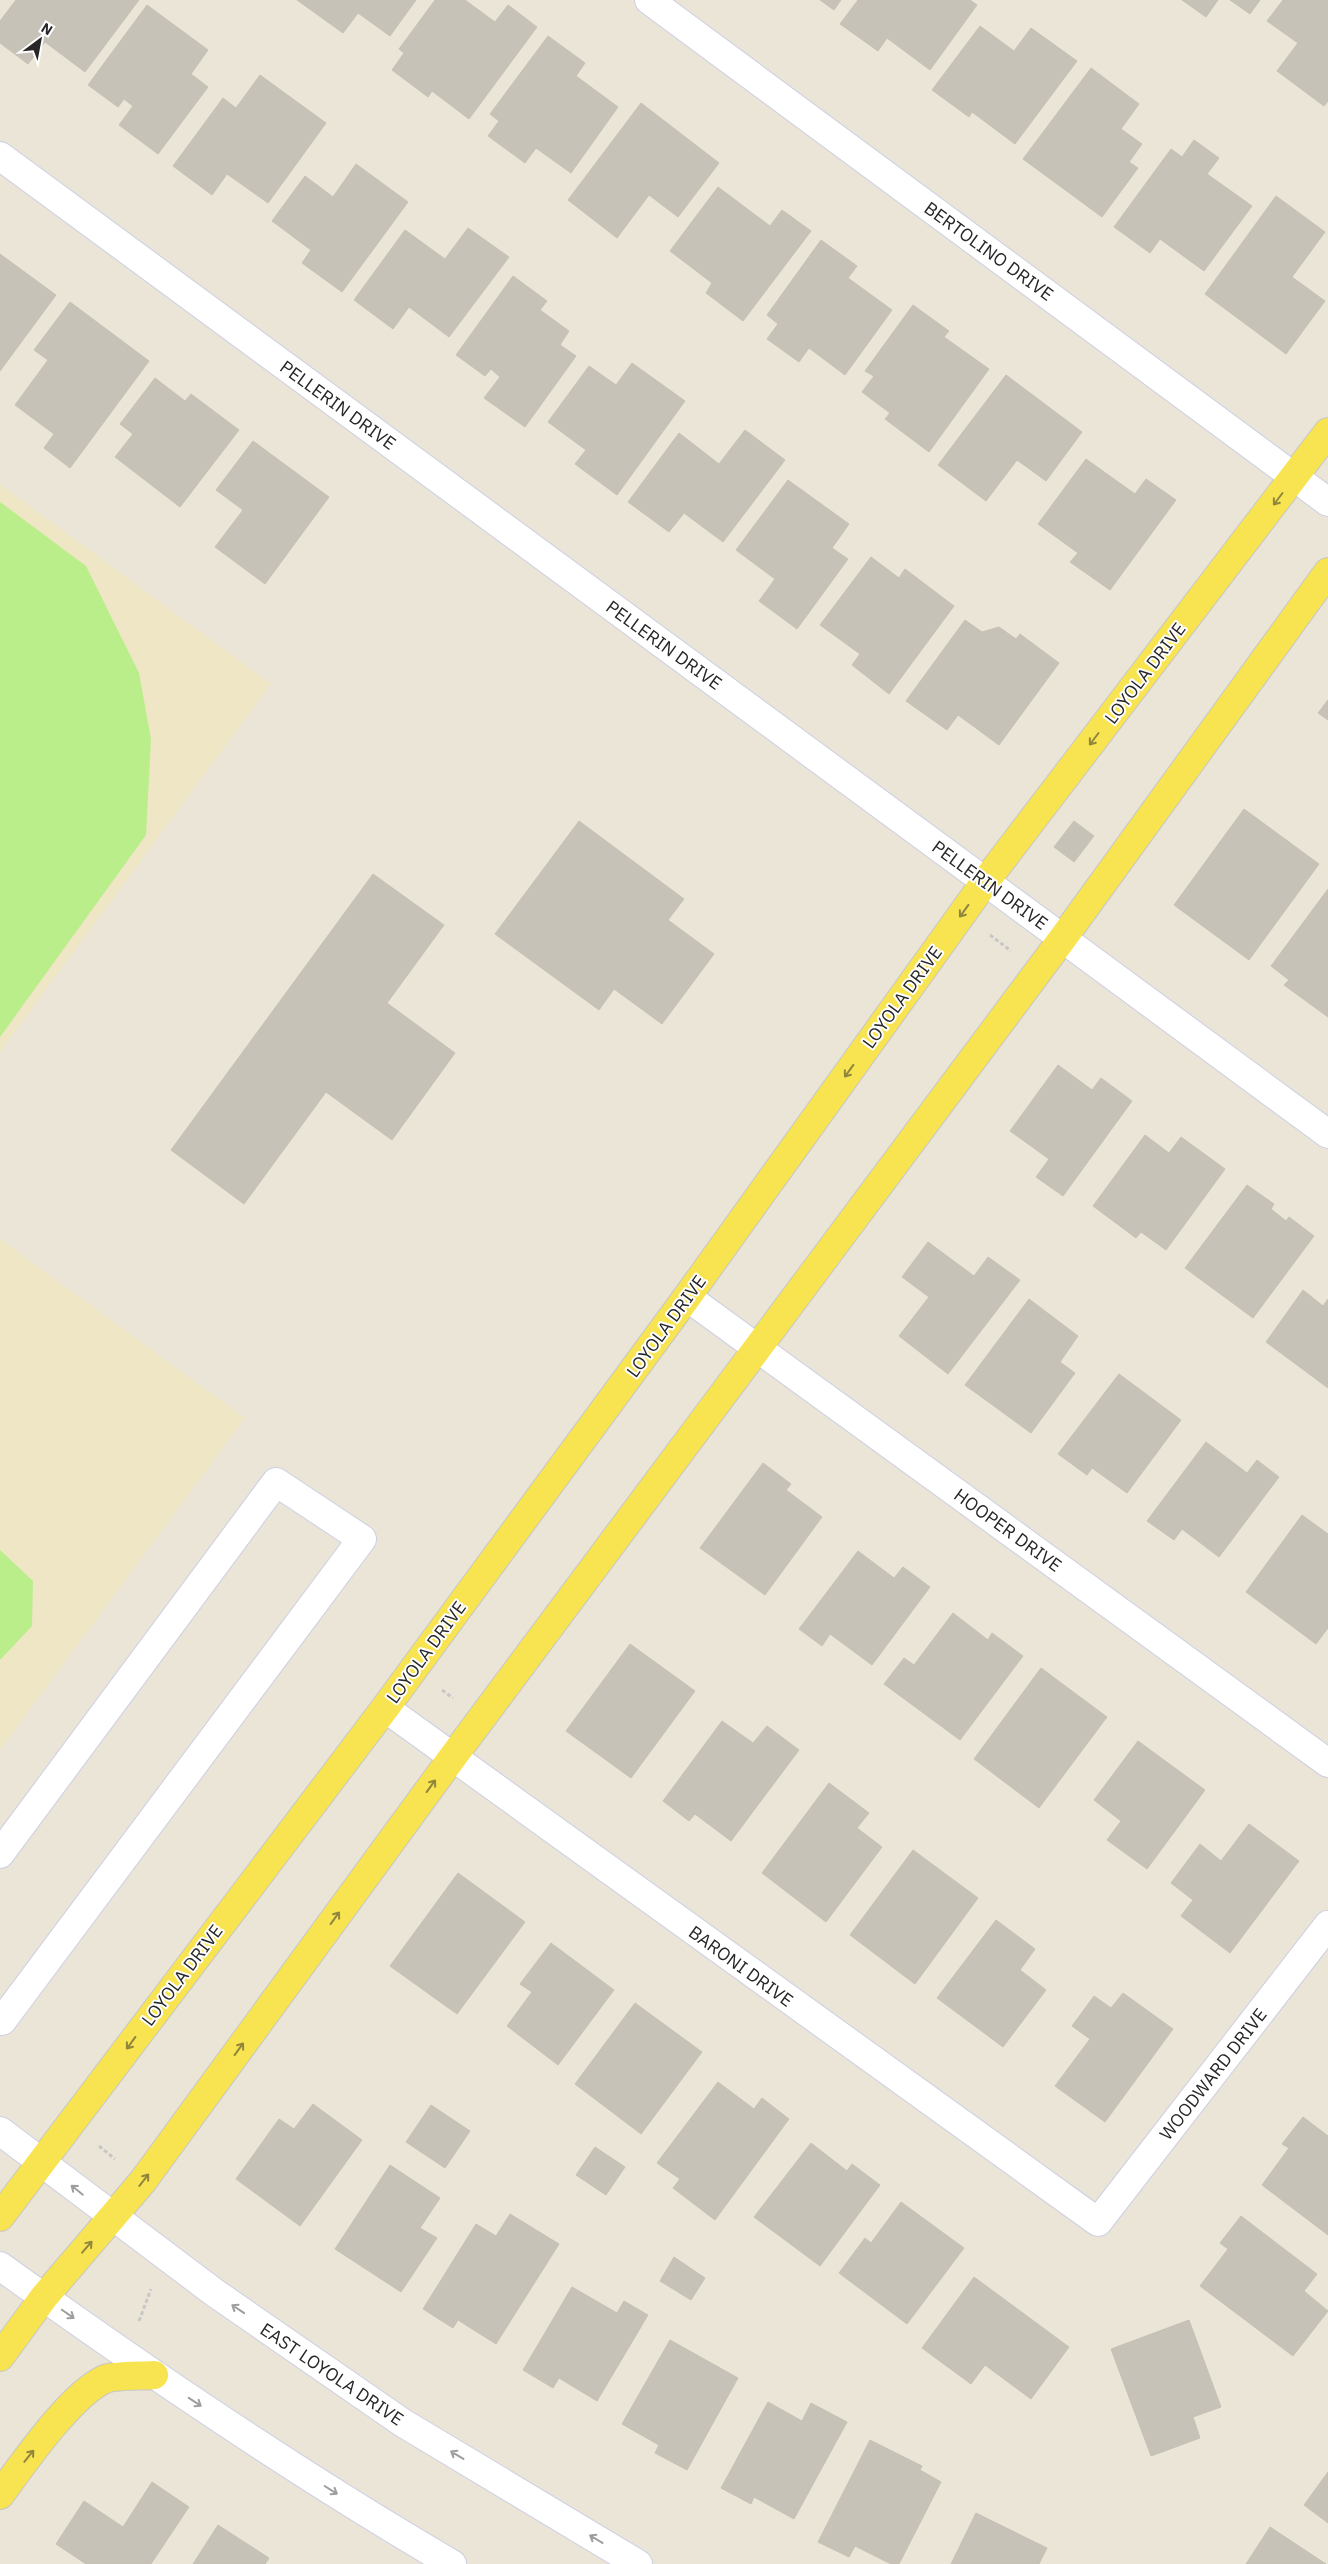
<svg xmlns="http://www.w3.org/2000/svg" width="1328" height="2564" font-family="'IBM Plex Sans',sans-serif">
<rect width="100%" height="100%" fill="#ebe5d8"/>
<path fill="#efe6c5" d="M0,484L271,684L0,1052Z
M0,1239L245,1418L0,1750Z"/>
<path fill="#b9ee8b" d="M0,502L86,566L139,673L151,739L146,835L0,1037Z
M0,1550L33,1581L32,1626L0,1660Z"/>
<path fill="#c6c2b8" stroke="#c6c1b2" d="M16,0H139L85,72L45,42L28,64L0,43V21Z
M297,0H416L390,36L358,13L343,33Z
M435,0H465L495,22L508,5L537,27L469,119L432,91L428,97L392,70L404,53L399,49Z
M820,0H841L834,10Z
M858,0H970L977,5L930,70L887,38L878,51L840,24Z
M1182,0H1218L1206,17Z
M1230,0H1260L1250,14Z
M1283,0H1328V101L1324,106L1277,71L1298,43L1267,21Z
M147,5L208,50L191,74L208,87L158,154L119,125L133,106L124,99L118,107L88,85Z
M980,26L1014,51L1031,28L1077,61L1015,144L972,112L969,117L932,90Z
M548,36L585,63L576,76L618,107L571,173L536,148L525,163L488,136L499,121L490,114Z
M1091,68L1139,104L1121,129L1142,144L1129,162L1138,168L1102,217L1023,159Z
M260,75L326,123L268,203L227,174L212,195L173,166L223,98L236,108Z
M641,103L719,163L678,217L649,195L617,238L568,200Z
M1194,140L1219,158L1207,174L1252,206L1204,271L1160,239L1150,253L1114,227L1171,149L1182,157Z
M356,164L408,202L342,292L302,263L311,250L272,221L305,176L333,197Z
M718,187L770,226L782,210L811,231L743,321L706,293L712,283L670,251Z
M1276,196L1325,232L1292,277L1325,301L1286,354L1205,294Z
M468,228L509,257L449,337L409,307L393,329L354,300L405,230L445,259Z
M821,240L857,266L848,278L892,310L845,375L809,348L799,362L767,339L778,324L767,315Z
M0,254L56,295L0,371Z
M513,276L547,301L540,310L569,331L560,345L576,356L525,427L484,398L500,377L491,369L485,376L456,355Z
M70,302L149,361L70,468L44,448L54,434L15,405L48,360L34,350Z
M913,305L949,331L944,337L989,369L929,452L885,419L890,413L862,392L874,376L865,371Z
M632,363L685,401L617,495L575,464L586,450L548,422L589,366L616,385Z
M1006,375L1082,432L1046,481L1017,460L986,501L938,465Z
M155,378L185,401L191,394L239,430L180,507L115,457L133,434L120,424Z
M745,430L785,460L723,542L684,513L669,532L628,502L679,433L719,464Z
M253,441L329,497L265,584L215,547L243,510L216,490Z
M1086,459L1135,494L1146,479L1176,500L1110,590L1070,562L1078,553L1038,524Z
M788,480L849,524L832,548L848,559L797,629L759,601L775,579L736,550Z
M871,557L899,578L905,569L954,606L889,694L852,665L860,654L820,625Z
M965,620L982,632L999,627L1016,639L1020,634L1059,663L999,745L958,715L947,730L906,701Z
M1328,700V720L1318,713Z
M1244,809L1319,864L1249,960L1174,905Z
M579,821L684,899L668,920L714,954L662,1024L614,989L599,1010L495,934Z
M1074,821L1094,836L1074,862L1054,847Z
M373,874L444,925L387,1003L455,1053L392,1140L326,1092L244,1204L171,1150Z
M1328,889V1017L1284,985L1289,980L1271,966Z
M1058,1065L1092,1090L1101,1078L1132,1101L1063,1196L1036,1177L1049,1159L1010,1131Z
M1145,1135L1169,1153L1181,1137L1225,1169L1166,1250L1141,1232L1136,1238L1093,1206Z
M1247,1185L1274,1204L1271,1209L1286,1221L1289,1217L1314,1236L1253,1318L1185,1268Z
M928,1242L974,1276L988,1257L1020,1280L948,1374L899,1336L929,1297L902,1277Z
M1303,1290L1323,1306L1328,1299V1388L1266,1342Z
M1029,1299L1078,1336L1060,1362L1075,1373L1031,1433L965,1385Z
M1119,1374L1181,1420L1127,1493L1092,1468L1087,1475L1058,1454Z
M1206,1442L1247,1473L1257,1460L1279,1477L1219,1557L1182,1529L1174,1540L1147,1521Z
M763,1463L791,1484L786,1490L822,1517L765,1595L700,1548Z
M1302,1515L1328,1534V1628L1316,1644L1246,1592Z
M858,1551L894,1578L903,1567L930,1587L872,1665L830,1634L822,1646L799,1629Z
M953,1613L988,1640L992,1633L1023,1656L960,1740L884,1684L904,1658L914,1665Z
M630,1644L695,1691L631,1778L566,1731Z
M1041,1668L1107,1717L1039,1808L974,1759Z
M722,1721L753,1743L767,1726L799,1750L731,1841L695,1814L689,1821L663,1801Z
M1138,1741L1205,1790L1147,1869L1107,1840L1121,1821L1094,1800Z
M829,1783L869,1813L857,1828L882,1847L826,1922L762,1873Z
M1249,1824L1299,1861L1230,1953L1181,1916L1193,1900L1171,1883L1200,1844L1221,1861Z
M913,1850L978,1898L915,1984L850,1935Z
M458,1873L525,1922L457,2014L390,1966Z
M996,1920L1035,1949L1020,1970L1046,1990L1003,2047L937,1998Z
M551,1943L614,1990L558,2065L507,2026L532,1992L520,1984Z
M1123,1993L1173,2029L1105,2122L1055,2086L1090,2039L1072,2026L1094,1996L1111,2008Z
M635,2003L702,2052L641,2134L575,2084Z
M718,2082L754,2109L762,2098L789,2119L715,2220L673,2188L680,2179L657,2163Z
M313,2104L362,2140L300,2226L236,2179L279,2119L294,2129Z
M431,2105L470,2131L445,2168L406,2142Z
M1303,2117L1328,2136V2235L1262,2185L1289,2148L1282,2144Z
M811,2143L847,2171L852,2164L880,2185L820,2266L754,2217Z
M595,2147L625,2167L606,2195L576,2175Z
M390,2165L440,2198L420,2228L437,2238L401,2292L335,2249Z
M901,2202L964,2248L907,2324L839,2273L865,2238L871,2243Z
M510,2214L559,2244L496,2344L458,2320L453,2328L423,2309L476,2224L496,2236Z
M1241,2216L1317,2274L1304,2291L1328,2311L1293,2356L1200,2286L1228,2249L1220,2243Z
M674,2257L705,2278L691,2300L660,2281Z
M974,2277L1069,2347L1031,2399L985,2365L971,2384L922,2348Z
M572,2287L617,2313L624,2301L648,2315L597,2401L559,2378L553,2388L523,2370Z
M1189,2320L1221,2407L1193,2417L1200,2438L1151,2456L1111,2349Z
M670,2340L738,2378L687,2470L655,2453L659,2445L622,2424Z
M768,2402L802,2421L811,2403L847,2422L794,2519L754,2497L751,2504L721,2488Z
M870,2440L922,2466L920,2470L941,2482L899,2564H891L855,2546L849,2557L818,2542Z
M1328,2472V2523L1304,2505Z
M152,2482L189,2507L151,2564H86L56,2544L84,2501L123,2527Z
M976,2513L1047,2548L1039,2564H951Z
M218,2525L269,2558L265,2564H193Z
M1270,2527L1326,2564H1246Z"/>
<g fill="none" stroke-linecap="round" stroke-linejoin="round">
<defs>
<path id="minor" d="M649,0L1328,502
M0,156L1328,1134
M687,1297L1328,1763
M385,1708L1098,2222L1328,1925
M0,1854L276,1482L362,1539L2,2021L0,2020
M0,2131L215,2293L403,2423L638,2564
M0,2266C146,2371 296,2473 452,2564"/>
<path id="major" d="M0,2217L385,1708L687,1297L985,882L1328,432
M0,2357L44,2297L143,2181L452,1758L1063,938L1328,572
M0,2495C23,2464 70,2395 105,2379C115,2375 142,2376 154,2375"/>
</defs>
<use href="#minor" stroke="#cdcfe2" stroke-width="30"/>
<use href="#major" stroke="#c7c7c7" stroke-width="30"/>
<path stroke="#c7c7c7" stroke-width="3" stroke-dasharray="4 2.5" stroke-linecap="butt" d="M990,935L1011,951
M442,1690L453,1698
M99,2146L115,2159
M139,2321L151,2289"/>
<use href="#minor" stroke="#fff" stroke-width="28"/>
<use href="#major" stroke="#f8e450" stroke-width="28"/>
</g>
<defs><path id="oneway-shaft" d="M-6 0H5M1.5-3L5.5 0L1.5 3" fill="none" stroke-width="1.6" stroke-linecap="round" stroke-linejoin="round" transform="scale(1.25)"/></defs>
<g stroke="#90863c">
<use href="#oneway-shaft" transform="translate(1278 499) rotate(127)"/>
<use href="#oneway-shaft" transform="translate(1094 739) rotate(127)"/>
<use href="#oneway-shaft" transform="translate(964 911) rotate(126)"/>
<use href="#oneway-shaft" transform="translate(849 1071) rotate(126)"/>
<use href="#oneway-shaft" transform="translate(431 1786) rotate(-54)"/>
<use href="#oneway-shaft" transform="translate(335 1918) rotate(-54)"/>
<use href="#oneway-shaft" transform="translate(131 2043) rotate(126)"/>
<use href="#oneway-shaft" transform="translate(239 2049) rotate(-54)"/>
<use href="#oneway-shaft" transform="translate(144 2180) rotate(-52)"/>
<use href="#oneway-shaft" transform="translate(87 2247) rotate(-49)"/>
<use href="#oneway-shaft" transform="translate(29 2456) rotate(-51)"/>
</g>
<g stroke="#9e9e9e">
<use href="#oneway-shaft" transform="translate(77 2190) rotate(-141)"/>
<use href="#oneway-shaft" transform="translate(238 2309) rotate(-146)"/>
<use href="#oneway-shaft" transform="translate(68 2314) rotate(35)"/>
<use href="#oneway-shaft" transform="translate(195 2402) rotate(33)"/>
<use href="#oneway-shaft" transform="translate(457 2455) rotate(-149)"/>
<use href="#oneway-shaft" transform="translate(331 2490) rotate(32)"/>
<use href="#oneway-shaft" transform="translate(596 2539) rotate(-149)"/>
</g>
<g text-anchor="middle" dominant-baseline="central" stroke-width="4" stroke-linejoin="round" paint-order="stroke">
<g font-size="18" fill="#272727" stroke="#fff">
<text transform="translate(989 251) rotate(36)">BERTOLINO DRIVE</text>
<text transform="translate(338 405) rotate(36)">PELLERIN DRIVE</text>
<text transform="translate(664 645) rotate(36)">PELLERIN DRIVE</text>
<text transform="translate(1145 673) rotate(-53)">LOYOLA DRIVE</text>
<text transform="translate(990 885) rotate(36)">PELLERIN DRIVE</text>
<text transform="translate(902 997) rotate(-54)">LOYOLA DRIVE</text>
<text transform="translate(666 1326) rotate(-54)">LOYOLA DRIVE</text>
<text transform="translate(1008 1530) rotate(36)">HOOPER DRIVE</text>
<text transform="translate(426 1652) rotate(-54)">LOYOLA DRIVE</text>
<text transform="translate(741 1966) rotate(36)">BARONI DRIVE</text>
<text transform="translate(182 1975) rotate(-53)">LOYOLA DRIVE</text>
<text transform="translate(1213 2074) rotate(-52)">WOODWARD DRIVE</text>
<text transform="translate(332 2374) rotate(34)">EAST LOYOLA DRIVE</text>
</g>
</g>
<g transform="translate(40 40) rotate(32)" stroke="#ffffff" stroke-width="4" paint-order="stroke">
<path d="M0-4L9 19L0 12L-9 19Z" fill="#272727"/>
<text y="-8" font-size="14" font-weight="bold" text-anchor="middle" fill="#272727">N</text>
</g>
</svg>
